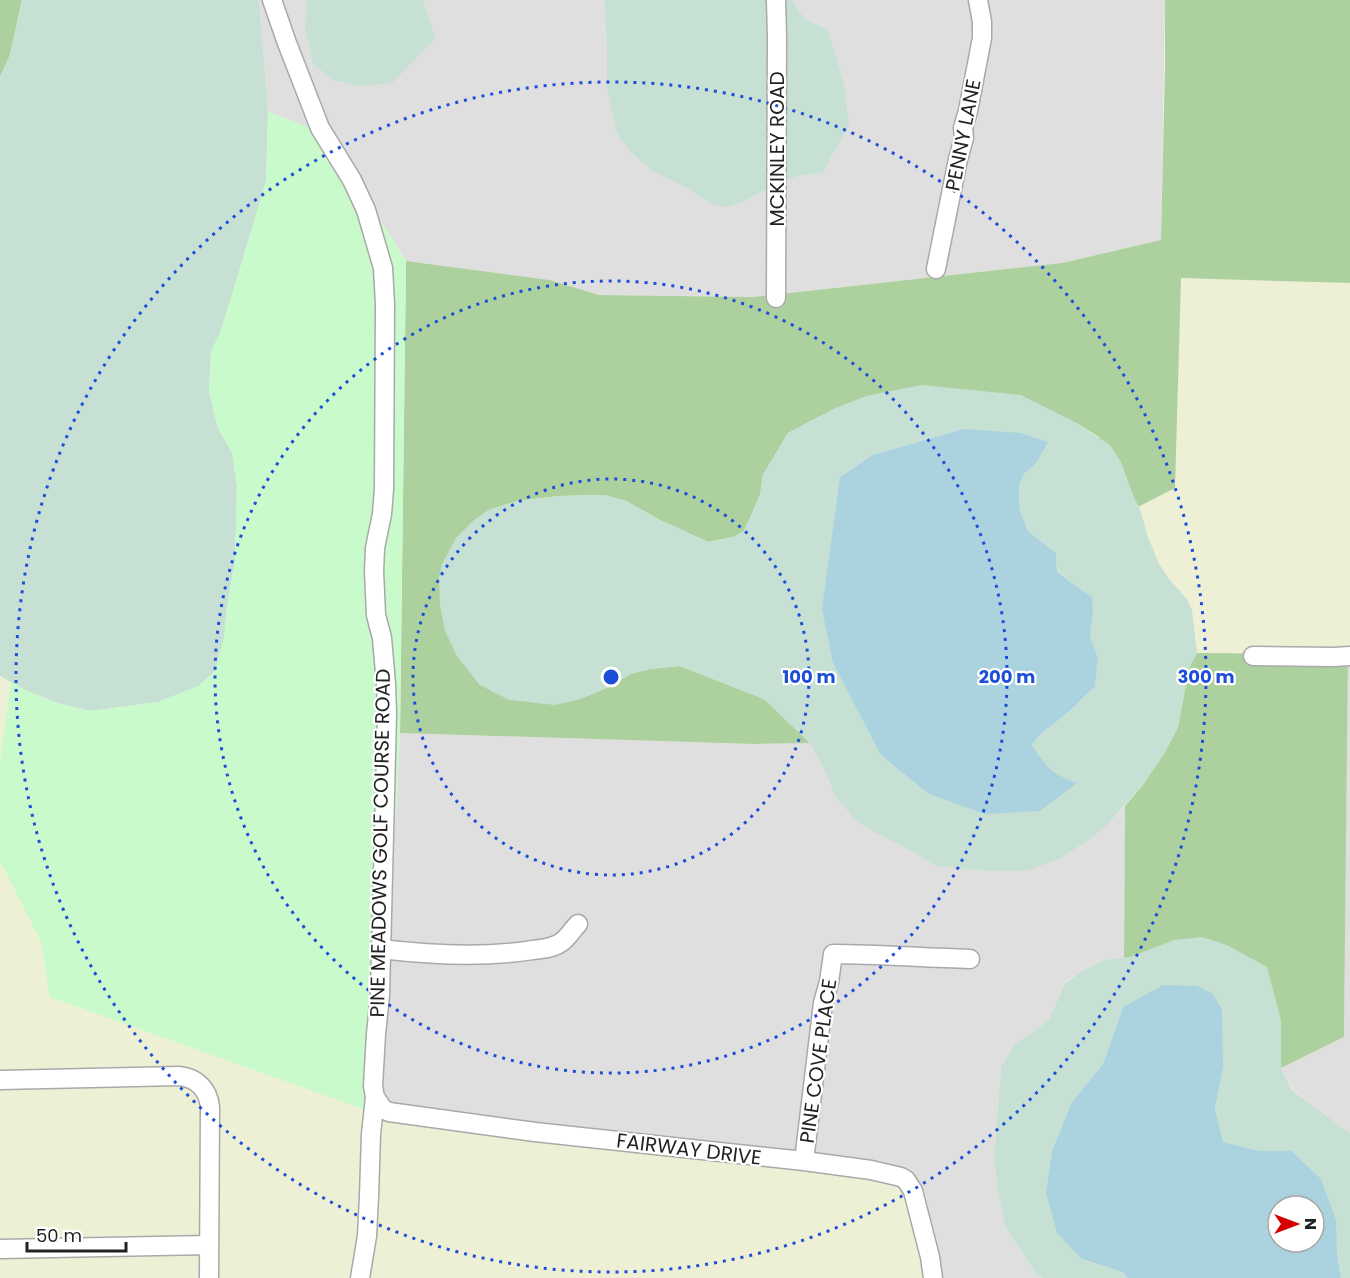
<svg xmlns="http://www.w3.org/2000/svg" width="1350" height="1278" font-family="Poppins,sans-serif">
<rect width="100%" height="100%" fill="#f2efe9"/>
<path fill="#e0dfdf" d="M259,0H307L305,27L436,38L423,0H604L607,48L686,187L711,204L745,201L770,187L798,176L822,173L828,30L805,19L792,0H1165L1161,240L1062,263L753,297L599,295L550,280L406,261L326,134L268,112Z
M1348,654H1350V1133L1293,1090L1281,1068L1344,1037Z
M400,733L754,744L810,743L824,769L835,796L908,849L936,866L961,868L989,871H1026L1106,825L1125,806L1124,958L1104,960L1082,971L1065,982L1049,1019L1032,1033L1016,1044L1001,1067L994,1159L1005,1226L1036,1274L1042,1278H938L374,1113L388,891L396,813Z"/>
<path fill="#eef0d5" d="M1180,278L1350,283V654L1197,653L1192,610L1158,562L1147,534L1138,507L1175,488Z
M0,676L11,682L0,762Z
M0,861L41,942L50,997L374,1113L882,1174L899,1188L916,1221L938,1278H0Z"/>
<path fill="#add19e" d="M0,0H22L10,55L0,77Z
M1165,0H1350V283L1181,278L1175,488L1138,507L1099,437L1076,423L1020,395L836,408L788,433L763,475L760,495L744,531L733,537L708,542L660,520L626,501L604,495L559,496L517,501L489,510L473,521L479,684L510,700H577L611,686L630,674L650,669L680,666L764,699L810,743L754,744L400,733L406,261L550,280L599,295L753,297L1062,263L1161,240L1165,65Z
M1197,653L1348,654L1344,1037L1281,1068V1020L1130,957L1124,958L1125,806L1142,786L1165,752L1178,727L1189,668Z"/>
<path fill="#c6e0d4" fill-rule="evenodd" d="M22,0H259L268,111L266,181L236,282L220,333L211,352L209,392L218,428L232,453L237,486L235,560L227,607L224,638L215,671L199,686L158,702L91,711L57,703L23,689L0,676V77L10,55Z
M307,0H423L436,38L392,83L358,86L333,80L313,64L305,27Z
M604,0H792L805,19L828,30L844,84L849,126L822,173L798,176L770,187L745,201L728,207L711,204L686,187L652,171L630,151L616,132L607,87V48Z
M922,385L1020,395L1076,423L1110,445L1121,462L1133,495L1141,512L1147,534L1158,562L1169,579L1186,598L1192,610L1197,653L1189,668L1178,727L1165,752L1142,786L1106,826L1090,839L1059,859L1026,871H989L936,866L908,849L874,832L855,819L835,796L824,769L810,743L764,699L680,666L650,669L630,674L611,686L577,700L555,705L510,700L493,692L479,684L457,656L445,631L440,605L439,577L442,564L456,538L473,521L489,510L517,501L559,496L604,495L626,501L660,520L708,542L733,537L744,531L760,495L763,475L788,433L836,408L866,396ZM963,429L1036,463L1024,474L1019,485V508L1028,531L1056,553L1057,570L1070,582L1093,616L1090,636L1098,658L1095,687C1084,695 1077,705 1067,713C1055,724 1041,732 1032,745L1043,762L1061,778L1076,783L881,755L840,477L872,455Z
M1202,937L1227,945L1267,967L1281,1020V1068L1292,1090L1350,1133V1278H1341L1337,1253L1291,1151H1260L1223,1142L1215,1109L1223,1068L1123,1007L1103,1064L1072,1102L1082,1259L1122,1272L1128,1278H1042L1036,1274L1005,1226L999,1196L994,1159L1001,1067L1015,1044L1032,1033L1049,1019L1065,983L1082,971L1104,960L1130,957L1174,940Z"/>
<path fill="#c8facc" d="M268,112L326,134L406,261L400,733L396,813L388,891L374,1113L50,997L41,942L0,861V762L11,682L23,689L57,703L91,711L158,702L198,686L215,671L224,638L227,607L235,560L237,486L232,453L218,428L209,391L211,352L220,333L236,282L266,181Z"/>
<path fill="#aad3df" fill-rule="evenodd" d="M963,429L1021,433L1048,442L1036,463L1024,474L1019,485V508L1028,531L1056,553L1057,571L1070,582L1092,597L1093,616L1090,636L1098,658L1095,687C1084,695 1077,705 1067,713C1055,724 1041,731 1032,745C1045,766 1053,775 1077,783L1040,811L985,814L929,794L881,755L833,663L822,609L840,477L872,455Z
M1163,985L1197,986L1213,994L1222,1010L1223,1068L1215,1109L1223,1142L1260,1151H1291L1321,1179L1336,1220L1337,1253L1341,1278H1128L1122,1272L1082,1259L1057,1233L1046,1193L1052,1151L1072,1102L1103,1064L1123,1007ZM1278,1206H1314V1242H1278Z"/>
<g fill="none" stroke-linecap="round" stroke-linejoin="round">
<defs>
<path id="minor" d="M272,0L287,43L320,128L352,180L366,210L383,268L385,304L384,489L382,514L375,548L374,571L376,615L382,638L386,684L387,714L380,995L376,1034L373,1086L375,1097L371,1134L369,1196L367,1236L360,1278
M776,0L777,37L776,298
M936,269L958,159L964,138L963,128L968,111L982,38V22L978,0
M1253,656L1334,657L1350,656
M381,949C431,955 483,958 533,950C542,949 555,948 563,941C569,936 573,929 578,924
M0,1080L179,1076C197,1078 208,1089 210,1107L209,1278
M375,1097L383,1109L389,1112L535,1132L804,1161L871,1170L901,1177L906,1180L913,1191L930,1257L933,1278
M804,1161L823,1003L829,982L833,954C879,954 924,958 970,959
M0,1249L209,1245"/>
</defs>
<use href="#minor" stroke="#a9a9a9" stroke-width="21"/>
<use href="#minor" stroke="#fff" stroke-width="18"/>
</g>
<g fill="none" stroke="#1d4ed8" stroke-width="3" stroke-dasharray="3 6">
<circle cx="611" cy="677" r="198"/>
<circle cx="611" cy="677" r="396"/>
<circle cx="611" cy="677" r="595"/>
</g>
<g text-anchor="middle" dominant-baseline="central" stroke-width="4.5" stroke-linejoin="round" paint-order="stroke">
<g font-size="20" fill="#222" stroke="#fff">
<text transform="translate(963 135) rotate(-79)">PENNY LANE</text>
<text transform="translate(777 149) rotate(-90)">MCKINLEY ROAD</text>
<text transform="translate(380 843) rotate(-89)">PINE MEADOWS GOLF COURSE ROAD</text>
<text transform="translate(818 1061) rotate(-82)">PINE COVE PLACE</text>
<text transform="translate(689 1149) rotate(7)">FAIRWAY DRIVE</text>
</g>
</g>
<circle cx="611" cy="677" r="9" fill="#1d4ed8" stroke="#fff" stroke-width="3"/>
<g font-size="18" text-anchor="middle" font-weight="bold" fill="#1d4ed8" stroke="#fff" stroke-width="4.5" stroke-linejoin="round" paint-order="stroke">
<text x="809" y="683">100 m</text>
<text x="1007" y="683">200 m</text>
<text x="1206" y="683">300 m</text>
</g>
<g transform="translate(1296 1224) rotate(90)"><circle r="28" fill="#ffffff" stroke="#a7a7a7" stroke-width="1.5"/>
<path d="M0-4.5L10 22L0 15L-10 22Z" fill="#d40000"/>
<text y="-9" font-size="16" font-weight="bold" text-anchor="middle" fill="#222222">N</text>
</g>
<path d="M27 1242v9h99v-9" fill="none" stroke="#222222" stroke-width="3"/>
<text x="36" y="1242" font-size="18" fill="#222222" stroke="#ffffff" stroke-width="4.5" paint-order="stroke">50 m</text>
</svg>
